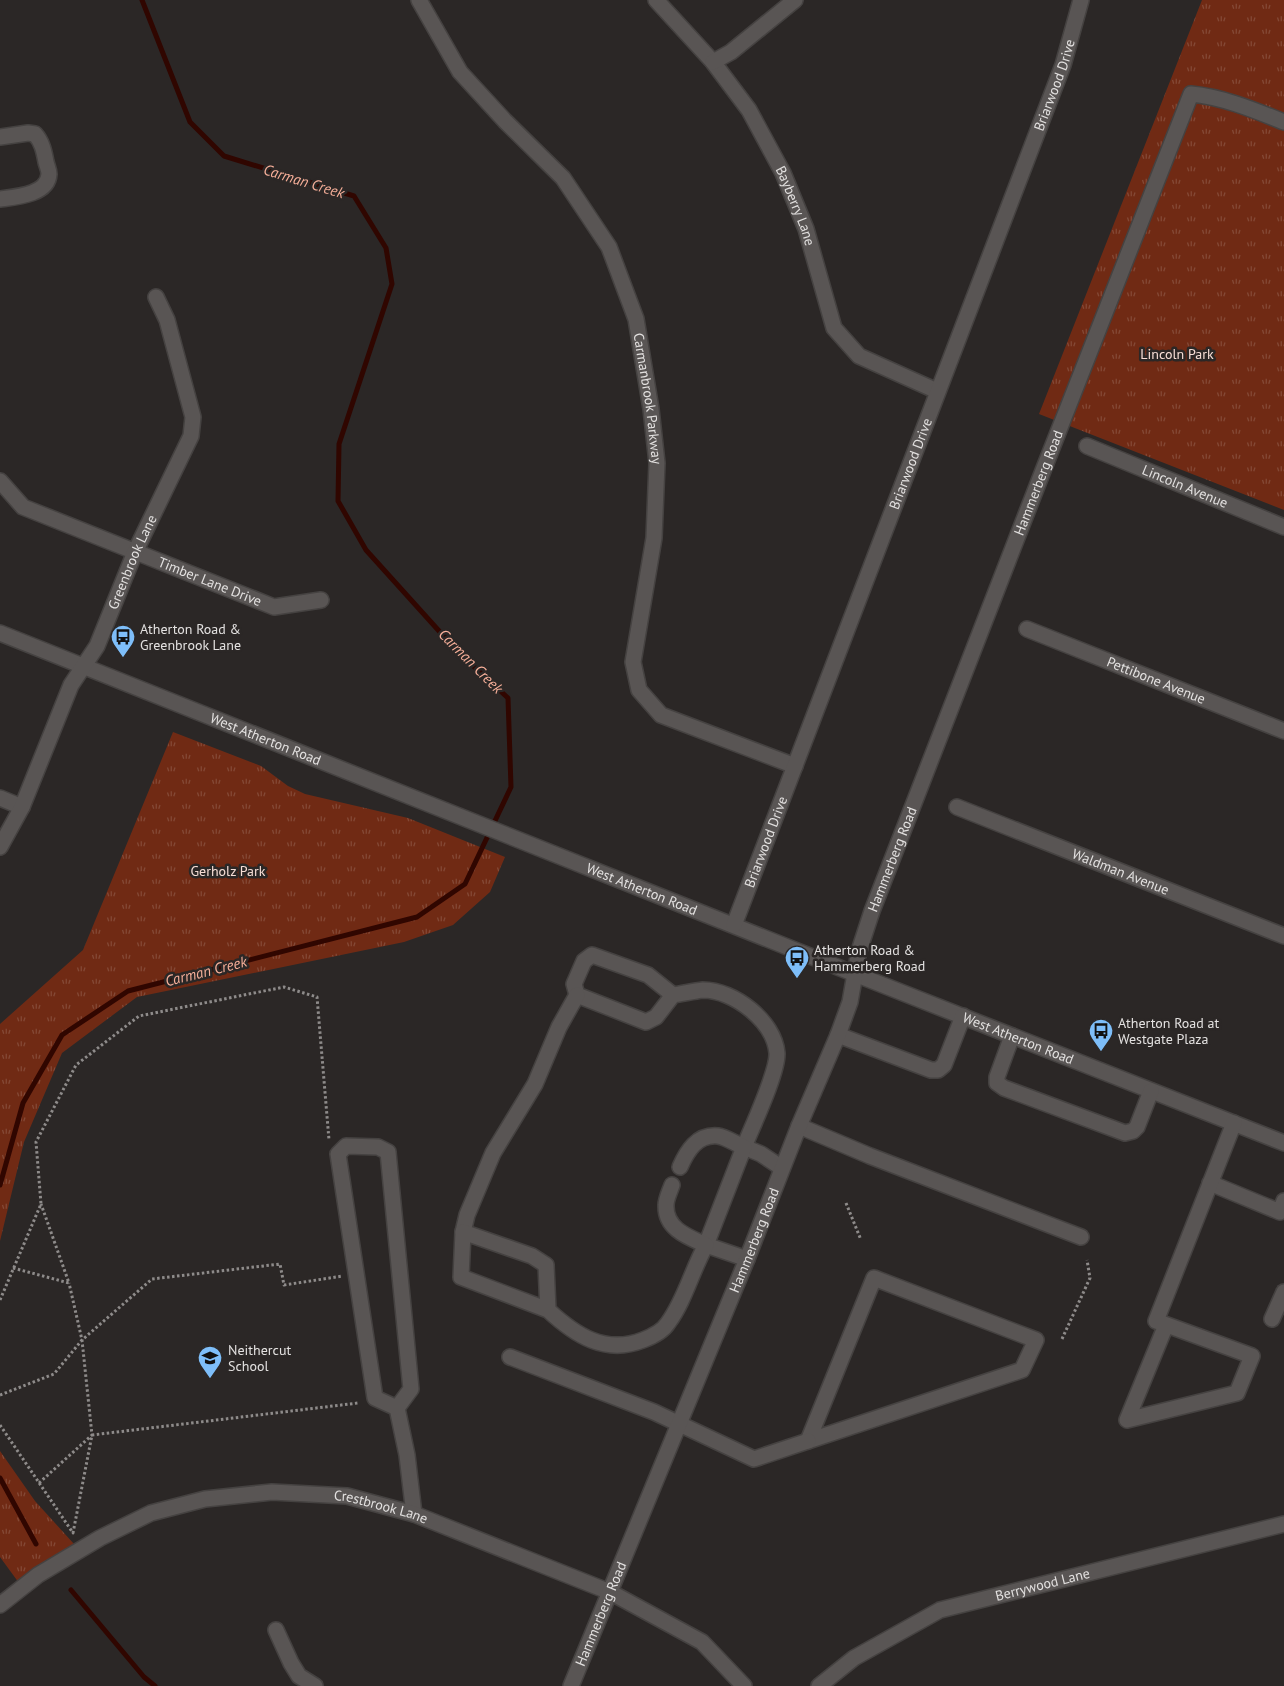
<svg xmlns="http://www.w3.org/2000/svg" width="1284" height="1686" font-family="'PT Sans',sans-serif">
<defs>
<pattern id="park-tufts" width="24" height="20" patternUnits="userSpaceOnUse" patternTransform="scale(1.25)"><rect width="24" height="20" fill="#702a14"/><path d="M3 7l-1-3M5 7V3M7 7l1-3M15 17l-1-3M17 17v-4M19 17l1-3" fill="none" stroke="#844936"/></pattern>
</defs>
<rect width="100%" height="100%" fill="#2b2726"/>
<path fill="url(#park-tufts)" d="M1202,0H1284V510L1039,414Z
M173,732L261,766L288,786L305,794L408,818L505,857L490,892L453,925L404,942L137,997L62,1053L24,1142L0,1241V1024L83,950Z
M0,1451L35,1501L74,1544L56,1555L19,1583L0,1557Z"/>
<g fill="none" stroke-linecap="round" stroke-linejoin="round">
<path stroke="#300600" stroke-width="5" d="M0,1185L23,1103L62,1035L128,991L417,917L465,884L511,787L508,698L458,652L366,550L338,501L339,444L392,284L386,248L354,196L224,156L190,122L142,0
M0,1478L36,1544
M71,1590L144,1677L155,1686"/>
<defs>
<g id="minor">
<path id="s1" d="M419,0L460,72L505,121L563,178L609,247L636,319L651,409L657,463L654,538L633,662L639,690L661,715L795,766"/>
<path id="s2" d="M656,0L713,62L749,110L783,173L806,229L834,328L859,356L937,391"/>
<path d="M713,62L731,52L795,0"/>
<path d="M0,137L28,133L35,134C42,142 44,151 46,162C47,166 49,170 49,174C48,195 15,197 0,199"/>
<path id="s3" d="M1087,446L1284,527"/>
<path id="s4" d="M0,481L23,507L274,607L321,600"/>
<path id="s5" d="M1027,629L1284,731"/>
<path id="s6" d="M0,633L855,974L1284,1143"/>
<path d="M0,798L22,807"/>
<path id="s7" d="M957,807L1284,936"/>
<path id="s8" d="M0,847L22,807L71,685L97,646L135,552L191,436L193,417L167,320L156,297"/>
<path id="s9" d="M734,925L1063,65L1081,0"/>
<path d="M673,995L648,975L592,955L584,961L574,984L577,995L646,1022L656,1017L673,995C682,994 693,991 703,990C734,990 774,1021 777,1053C778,1072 752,1127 744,1147L761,1154L782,1168"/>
<path d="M838,1035L931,1070H938L944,1065L963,1016"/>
<path d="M1012,1036L997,1077V1083L1004,1088L1125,1133L1133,1131L1137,1127L1151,1091"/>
<path d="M799,1126L870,1156L1081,1237"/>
<path d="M680,1167C687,1151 697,1134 718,1136C726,1137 736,1144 744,1147L706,1245L747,1259"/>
<path d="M1210,1183L1280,1212L1284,1201"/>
<path d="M463,1232L467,1215L493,1153L535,1084L559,1027L577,995"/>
<path d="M874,1278L1036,1340L1022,1370L808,1441Z"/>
<path d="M548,1310L461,1277L463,1232L532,1256L546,1265L548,1310C575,1335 605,1355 643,1340C651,1337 663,1331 668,1323C685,1300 692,1270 706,1245C688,1237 665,1229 666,1205C666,1199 670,1191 672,1185"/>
<path d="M1272,1319L1284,1292"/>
<path d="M1166,1325L1127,1420L1237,1393L1252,1356L1156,1321L1234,1123"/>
<path d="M510,1357L654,1412L754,1459L808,1441"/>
<path d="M397,1408L375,1398L338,1154L346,1146L378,1147L388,1152L411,1389L397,1408L407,1455L414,1514"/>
<path id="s10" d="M0,1605L38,1575L100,1538L151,1513L205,1499L272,1492L347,1496L414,1514L610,1592L702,1642L744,1686"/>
<path d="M276,1630L291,1663L299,1676L315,1686"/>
<path id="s11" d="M571,1686L747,1259L799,1126L838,1035L850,1002L859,951L872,911C978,638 1083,366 1191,94C1223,97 1254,110 1284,122"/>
<path id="s12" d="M819,1686L854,1658L940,1610L1284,1524"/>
</g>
</defs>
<use href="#minor" stroke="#454241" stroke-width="18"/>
<path stroke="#8e8b8a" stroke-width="3" stroke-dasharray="2.5 2.5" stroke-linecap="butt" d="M846,1203L861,1240
M13,1268L69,1283L41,1204
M0,1300L41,1204L36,1142L76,1065L139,1016L284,987L317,997L329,1140
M1062,1339L1090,1278L1087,1260
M0,1395L54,1374L82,1340L152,1279L280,1264L284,1285L343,1276
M0,1425L73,1533L92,1435L358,1403
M39,1483L92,1435L82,1340L69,1283"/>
<use href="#minor" stroke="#595554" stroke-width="15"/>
</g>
<defs>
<symbol id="bus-pin" viewBox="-11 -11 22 30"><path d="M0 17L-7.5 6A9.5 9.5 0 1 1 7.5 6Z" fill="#7ebef9" stroke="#2b2726"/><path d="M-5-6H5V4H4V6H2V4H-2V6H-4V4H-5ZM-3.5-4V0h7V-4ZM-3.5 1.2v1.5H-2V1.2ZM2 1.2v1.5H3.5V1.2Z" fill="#111"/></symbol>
<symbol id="school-pin" viewBox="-11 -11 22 30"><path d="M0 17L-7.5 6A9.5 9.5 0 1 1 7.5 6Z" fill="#7ebef9" stroke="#2b2726"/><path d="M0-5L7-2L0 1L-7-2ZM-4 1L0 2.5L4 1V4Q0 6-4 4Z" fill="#111"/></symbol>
</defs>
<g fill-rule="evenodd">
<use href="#bus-pin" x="109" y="623" width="28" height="38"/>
<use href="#bus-pin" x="783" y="944" width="28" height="38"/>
<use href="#bus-pin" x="1087" y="1017" width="28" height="38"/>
<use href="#school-pin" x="196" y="1344" width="28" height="38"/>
</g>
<g text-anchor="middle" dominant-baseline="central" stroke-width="5" stroke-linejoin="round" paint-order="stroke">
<g font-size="14" fill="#e3e1e0" stroke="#2b2726">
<text stroke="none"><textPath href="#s9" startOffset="899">Briarwood Drive</textPath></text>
<text stroke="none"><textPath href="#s2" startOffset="251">Bayberry Lane</textPath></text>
<text stroke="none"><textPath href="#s1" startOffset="471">Carmanbrook Parkway</textPath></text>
<text stroke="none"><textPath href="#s9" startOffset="494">Briarwood Drive</textPath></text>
<text stroke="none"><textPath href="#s11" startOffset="1292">Hammerberg Road</textPath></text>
<text stroke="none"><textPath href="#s3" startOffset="106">Lincoln Avenue</textPath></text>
<text stroke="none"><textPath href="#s8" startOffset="315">Greenbrook Lane</textPath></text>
<text stroke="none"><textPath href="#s4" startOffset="236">Timber Lane Drive</textPath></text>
<text stroke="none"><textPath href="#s5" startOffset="139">Pettibone Avenue</textPath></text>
<text stroke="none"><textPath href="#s6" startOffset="286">West Atherton Road</textPath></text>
<text stroke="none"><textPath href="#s9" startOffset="89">Briarwood Drive</textPath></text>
<text stroke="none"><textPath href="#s11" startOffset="888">Hammerberg Road</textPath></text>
<text stroke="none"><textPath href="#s7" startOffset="176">Waldman Avenue</textPath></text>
<text stroke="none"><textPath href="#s6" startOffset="691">West Atherton Road</textPath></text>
<text stroke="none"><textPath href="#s6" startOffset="1096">West Atherton Road</textPath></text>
<text stroke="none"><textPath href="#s11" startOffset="482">Hammerberg Road</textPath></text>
<text stroke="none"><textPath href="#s10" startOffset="411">Crestbrook Lane</textPath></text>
<text stroke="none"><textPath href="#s12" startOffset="249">Berrywood Lane</textPath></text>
<text stroke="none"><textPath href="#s11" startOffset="78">Hammerberg Road</textPath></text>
</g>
<g font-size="14" fill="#f7ded6" stroke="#2b2726">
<text x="1177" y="354">Lincoln Park</text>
<text x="228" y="871">Gerholz Park</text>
</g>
<g font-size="14" fill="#e3e1e0" stroke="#2b2726" text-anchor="start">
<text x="140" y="629">Atherton Road &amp;<tspan x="140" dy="16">Greenbrook Lane</tspan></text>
<text x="814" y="950">Atherton Road &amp;<tspan x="814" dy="16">Hammerberg Road</tspan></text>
<text x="1118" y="1023">Atherton Road at<tspan x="1118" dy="16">Westgate Plaza</tspan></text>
<text x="228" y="1350">Neithercut<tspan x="228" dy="16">School</tspan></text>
</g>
<g font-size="15" font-style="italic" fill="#f8b09a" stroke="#2b2726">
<text transform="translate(304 181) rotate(17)">Carman Creek</text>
<text transform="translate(471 661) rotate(45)">Carman Creek</text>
<text transform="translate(206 971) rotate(-14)">Carman Creek</text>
</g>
</g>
</svg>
